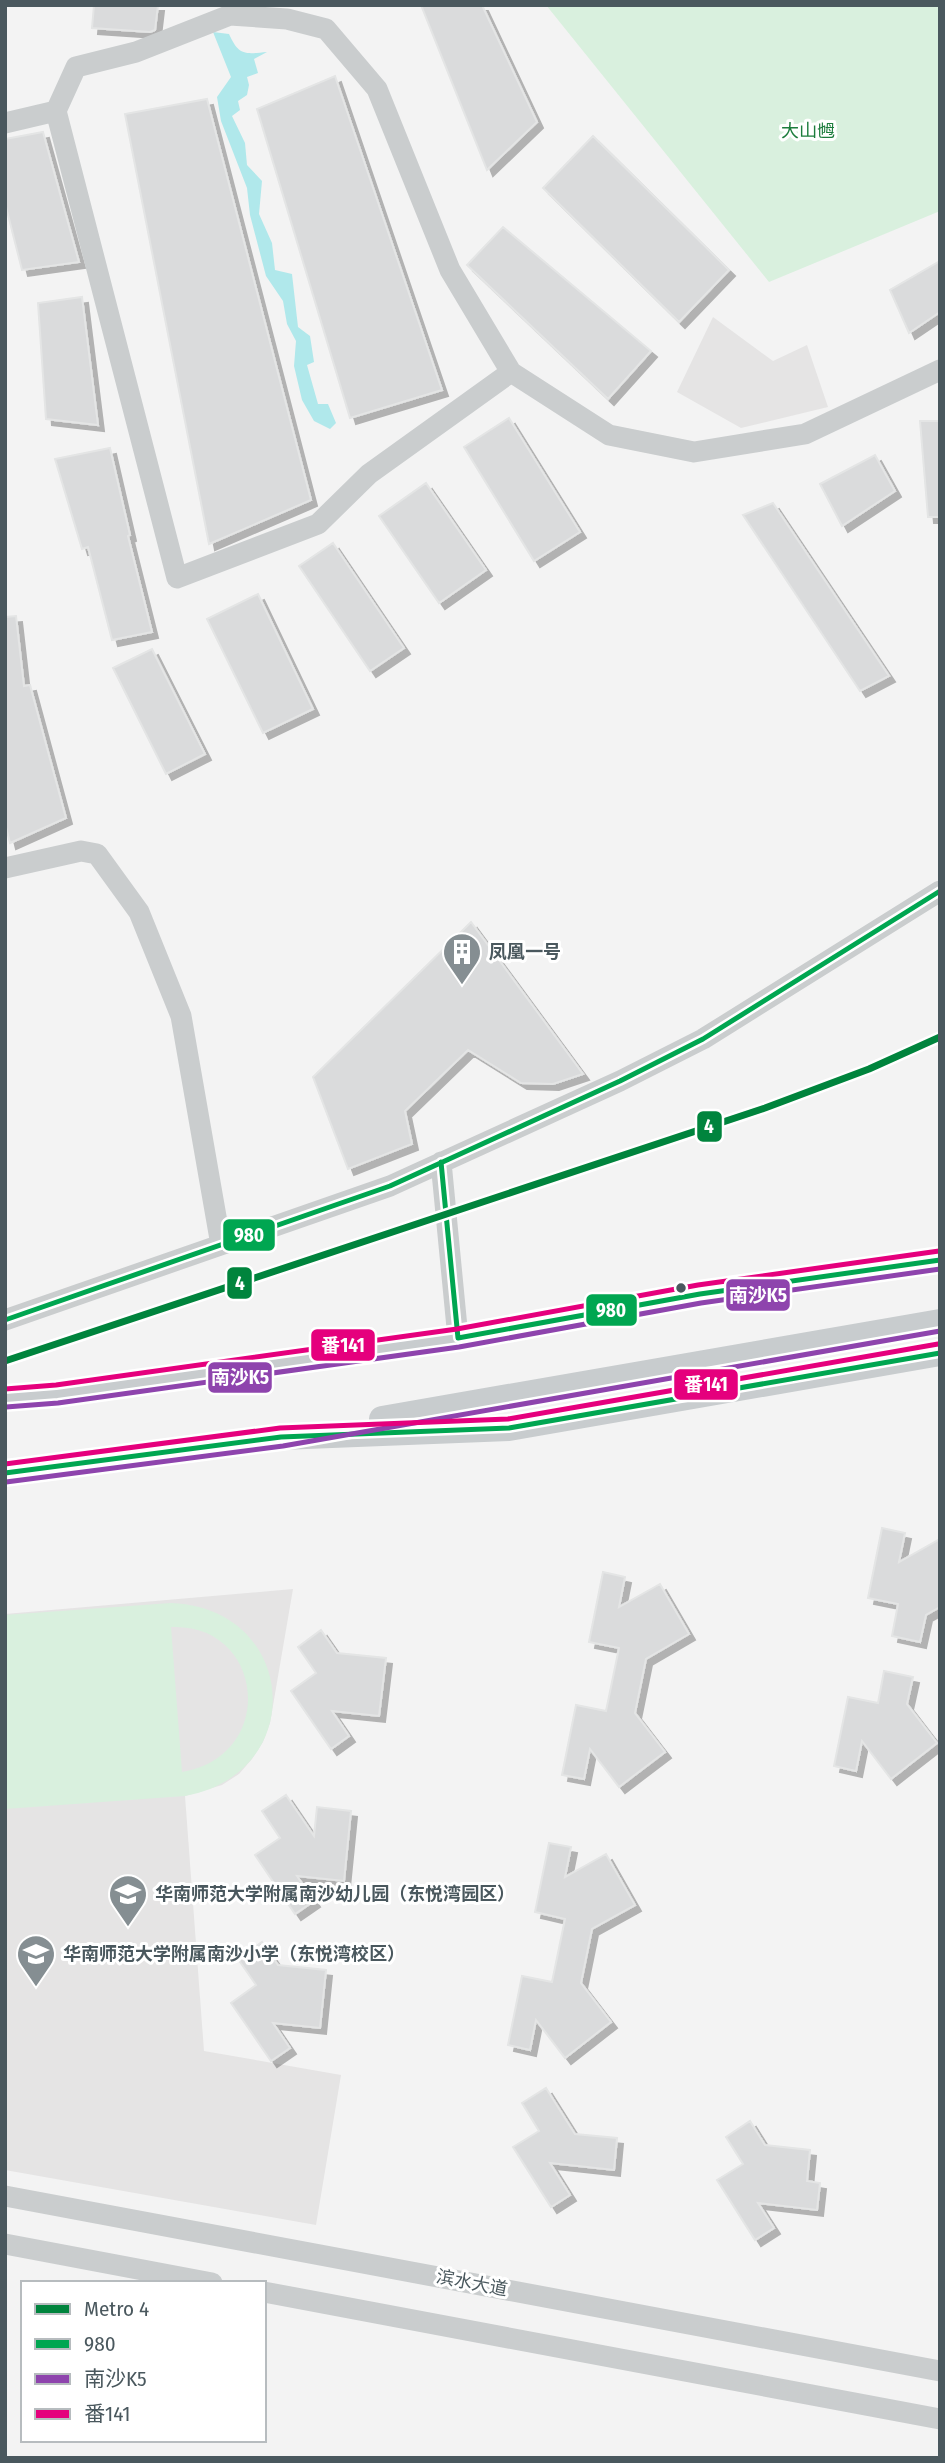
<svg xmlns="http://www.w3.org/2000/svg" width="945" height="2463" font-family="'Fira Sans Condensed','Noto Sans SC',sans-serif">
<defs>
<filter id="shadow"><feDropShadow dx="6" dy="6" stdDeviation="0" flood-color="#0004"/></filter>
</defs>
<rect width="100%" height="100%" fill="#f3f3f3"/>
<path fill="#e5e4e4" d="M713,317L773,361L807,345L828,407L741,428L677,392Z
M293,1589L270,1723L263,1742L252,1759L239,1774L222,1785L185,1796L204,2051L341,2075L316,2225L5,2170V1614Z"/>
<path fill="#d9f0de" fill-rule="evenodd" d="M546,5H940V211L769,282Z
M171,1603C298,1608 310,1773 185,1796L5,1809V1615ZM171,1627C265,1623 278,1756 182,1772Z"/>
<path fill="#b0e8eb" d="M213,32L229,34C239,56 245,54 267,52L254,59L258,73L247,77L249,85L247,95L238,101L240,110L232,116L245,143L247,165L262,181L259,214L272,243L275,270L292,274L298,327L310,336L314,362L307,365L318,404H328L336,423L330,429L314,421L302,400L294,366L296,341L287,324L283,301L266,276L250,215L247,188L221,121L217,97L231,77Z"/>
<path fill="#dadbdc" stroke="#e4e5e5" stroke-width="2" filter="url(#shadow)" d="M94,5H158L155,30L150,32L92,28Z
M421,5H482L537,122L487,170Z
M335,76L442,390L350,418L257,109Z
M207,99L311,500L209,544L125,114Z
M43,132L79,262L22,270L5,203V139Z
M593,136L729,270L679,322L543,188Z
M503,227L651,351L608,399L467,265Z
M940,261V312L909,333L890,290Z
M82,297L98,425L46,419L38,303Z
M509,418L580,532L534,561L464,447Z
M920,421H940V517H928Z
M110,448L130,535L128,536L152,632L112,640L88,547L82,549L55,459Z
M875,455L895,491L842,526L820,484Z
M426,483L486,570L439,603L379,516Z
M773,503L889,676L860,691L743,515Z
M333,543L404,648L370,671L299,566Z
M258,594L313,709L263,733L207,619Z
M16,616L24,686L30,685L66,818L10,843L5,823V617Z
M152,649L205,754L166,774L113,668Z
M471,922L583,1074L553,1084L521,1083L468,1050L405,1111L412,1144L348,1169L313,1077Z
M882,1528L905,1533L899,1562L940,1539V1607L926,1615L920,1642L892,1636L898,1604L868,1598Z
M603,1572L625,1577L619,1607L660,1584L689,1634L646,1659L635,1713L665,1752L619,1787L590,1749L584,1779L562,1775L576,1705L606,1711L619,1648L589,1642Z
M321,1630L337,1653L386,1658L379,1716L332,1711L349,1736L331,1749L291,1691L316,1673L298,1647Z
M884,1671L913,1677L907,1704L937,1743L891,1779L862,1741L856,1771L834,1766L848,1697L878,1703Z
M286,1795L314,1836L317,1807L351,1811L344,1881L297,1876L314,1901L295,1914L255,1855L280,1838L262,1811Z
M549,1843L571,1847L565,1877L606,1854L635,1905L592,1929L581,1983L611,2022L565,2058L536,2020L530,2050L508,2045L522,1976L552,1982L565,1919L535,1912Z
M262,1942L278,1965L326,1970L320,2028L273,2023L290,2048L271,2061L231,2003L256,1985L238,1959Z
M546,2088L575,2134L617,2138L614,2170L550,2163L570,2195L551,2207L513,2147L539,2131L522,2103Z
M750,2121L765,2145L810,2150L807,2181L820,2183L817,2210L758,2203L774,2228L755,2240L717,2180L743,2164L726,2137Z"/>
<g fill="none" stroke-linecap="round" stroke-linejoin="round">
<path stroke="#cacdce" stroke-width="21" d="M56,111L177,578L318,524L369,474L511,372
M5,123L56,111L76,67L136,52L230,15L287,19L326,29L377,89L450,270L511,372L609,435L694,452L805,434L940,370
M5,868L81,851L97,854L139,912L181,1016L221,1245
M441,1162L458,1338
M5,1320L390,1186L620,1081L703,1039L940,891
M5,2196L940,2371
M5,2244L212,2283
M264,2292L940,2419"/>
<path stroke="#c8ccce" stroke-width="26" d="M5,1398L57,1394L458,1338L700,1294L940,1260
M382,1419L940,1322
M5,1473L281,1437L509,1428L940,1353"/>
<defs>
<path id="bus-1" d="M441,1162L458,1338L700,1294L940,1260
M5,1320L390,1186L620,1081L703,1039L940,891
M5,1473L281,1437L509,1428L940,1353"/>
<path id="bus-2" d="M6,1407L58,1403L459,1347L701,1303L940,1269
M6,1482L283,1446L940,1331"/>
<path id="bus-3" d="M5,1389L56,1385L457,1329L698,1285L939,1251
M5,1464L280,1428L508,1419L938,1344"/>
</defs>
<use href="#bus-1" stroke="#fff" stroke-width="10"/>
<use href="#bus-2" stroke="#fff" stroke-width="10"/>
<use href="#bus-3" stroke="#fff" stroke-width="10"/>
<use href="#bus-1" stroke="#00a651" stroke-width="5"/>
<use href="#bus-2" stroke="#8e44ad" stroke-width="5"/>
<use href="#bus-3" stroke="#e5007d" stroke-width="5"/>
<defs>
<path id="metro-1" d="M5,1361L765,1108L869,1069L940,1037"/>
</defs>
<use href="#metro-1" stroke="#fff" stroke-width="12"/>
<use href="#metro-1" stroke="#00843d" stroke-width="7"/>
</g>
<defs>
<symbol id="building-pin" viewBox="-11 -11 22 30"><path d="M0 17L-7.5 6A9.5 9.5 0 1 1 7.5 6Z" fill="#858e92" stroke="#fff"/><path d="M-4-6H4V6H1V3H-1V6H-4ZM-2.5-4.3h1.7v1.8h-1.7ZM.8-4.3h1.7v1.8H.8ZM-2.5-1h1.7V.8h-1.7ZM.8-1h1.7V.8H.8Z" fill="#fff"/></symbol>
<symbol id="school-pin" viewBox="-11 -11 22 30"><path d="M0 17L-7.5 6A9.5 9.5 0 1 1 7.5 6Z" fill="#858e92" stroke="#fff"/><path d="M0-5L7-2L0 1L-7-2ZM-4 1L0 2.5L4 1V4Q0 6-4 4Z" fill="#fff"/></symbol>
</defs>
<g fill-rule="evenodd">
<use href="#building-pin" x="440" y="930" width="44" height="60"/>
<use href="#school-pin" x="106" y="1872" width="44" height="60"/>
<use href="#school-pin" x="14" y="1932" width="44" height="60"/>
</g>
<circle fill="#4a585e" stroke="#fff" stroke-width="2.5" cx="681" cy="1288" r="6"/>
<g text-anchor="middle" dominant-baseline="central" stroke-width="6" stroke-linejoin="round" paint-order="stroke">
<g font-size="18" fill="#1d7d3d" stroke="#fff">
<text x="808" y="131">大山乸</text>
</g>
<g font-size="18" font-weight="bold" fill="#4a585e" stroke="#fff" text-anchor="start">
<text x="489" y="952">凤凰一号</text>
<text x="155" y="1894">华南师范大学附属南沙幼儿园（东悦湾园区）</text>
<text x="63" y="1954">华南师范大学附属南沙小学（东悦湾校区）</text>
</g>
<g font-size="18" fill="#4a585e" stroke="#fff">
<text transform="translate(472 2283) rotate(11)">滨水大道</text>
</g>
</g>
<g stroke="#fff" stroke-width="2.5">
<rect x="696" y="1110" width="27" height="33" rx="7" fill="#00843d"/>
<rect x="222" y="1218" width="54" height="34" rx="7" fill="#00a651"/>
<rect x="226" y="1266" width="27" height="34" rx="7" fill="#00843d"/>
<rect x="725" y="1278" width="66" height="34" rx="7" fill="#8e44ad"/>
<rect x="585" y="1293" width="53" height="34" rx="7" fill="#00a651"/>
<rect x="310" y="1328" width="66" height="34" rx="7" fill="#e5007d"/>
<rect x="207" y="1361" width="66" height="33" rx="7" fill="#8e44ad"/>
<rect x="673" y="1368" width="66" height="33" rx="7" fill="#e5007d"/>
</g>
<g font-size="19" text-anchor="middle" font-weight="bold" fill="#fff">
<text x="709" y="1133">4</text>
<text x="249" y="1242">980</text>
<text x="240" y="1290">4</text>
<text x="758" y="1302">南沙K5</text>
<text x="611" y="1317">980</text>
<text x="343" y="1352">番141</text>
<text x="240" y="1384">南沙K5</text>
<text x="706" y="1391">番141</text>
</g>
<rect width="945" height="2463" fill="none" stroke="#4a585e" stroke-width="14"/>
<rect x="21" y="2281" width="245" height="161" fill="#ffffff" stroke="#b7bcbf" stroke-width="2"/>
<rect x="35" y="2304" width="35" height="10" fill="#00843d" stroke="#b7bcbf" stroke-width="2"/>
<text x="84" y="2316" font-size="21" fill="#4a585e">Metro 4</text>
<rect x="35" y="2339" width="35" height="10" fill="#00a651" stroke="#b7bcbf" stroke-width="2"/>
<text x="84" y="2351" font-size="21" fill="#4a585e">980</text>
<rect x="35" y="2374" width="35" height="10" fill="#8e44ad" stroke="#b7bcbf" stroke-width="2"/>
<text x="84" y="2386" font-size="21" fill="#4a585e">南沙K5</text>
<rect x="35" y="2409" width="35" height="10" fill="#e5007d" stroke="#b7bcbf" stroke-width="2"/>
<text x="84" y="2421" font-size="21" fill="#4a585e">番141</text>
</svg>
